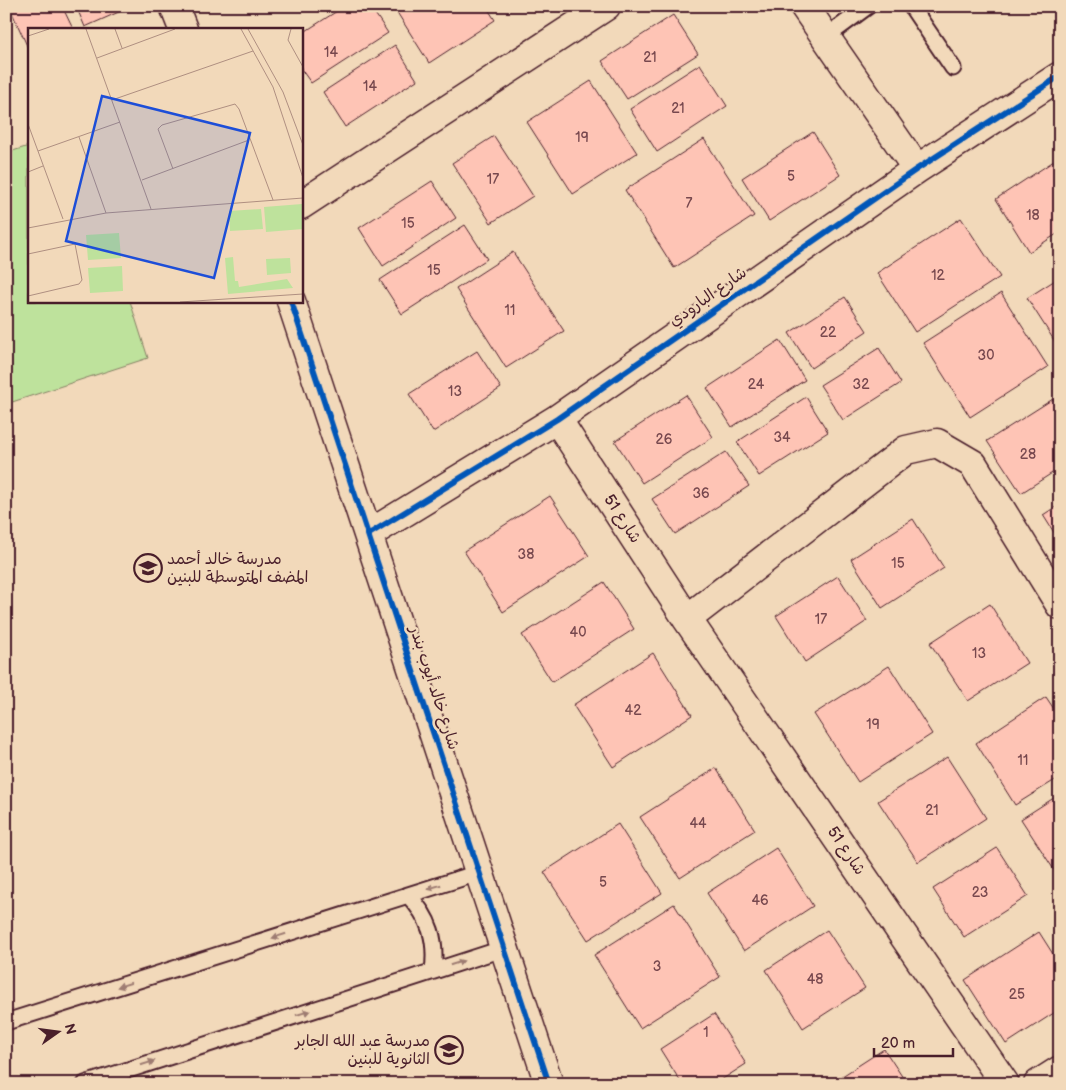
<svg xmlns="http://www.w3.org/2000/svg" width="1066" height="1090" font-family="'Balsamiq Sans','Playpen Sans Arabic',sans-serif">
<rect width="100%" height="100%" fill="#f2d9ba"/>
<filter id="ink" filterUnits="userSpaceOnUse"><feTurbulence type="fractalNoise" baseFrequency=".02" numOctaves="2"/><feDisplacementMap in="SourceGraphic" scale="10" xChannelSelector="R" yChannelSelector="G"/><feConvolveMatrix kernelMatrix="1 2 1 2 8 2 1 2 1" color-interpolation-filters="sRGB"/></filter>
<g filter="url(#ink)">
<path fill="#bee29c" stroke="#848064" d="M29,146V301H130L148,358L6,404V153Z"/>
<path fill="#fec4b5" stroke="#4a1f2b" d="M9,6H62L73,29H29V50Z
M76,6H129L130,7L85,27Z
M345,6H370L388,33L311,83L301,69V34Z
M393,6H486L495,20L429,63Z
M673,15L698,54L627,99L602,61Z
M395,45L417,80L345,127L323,92Z
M700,64L727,106L657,152L630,109Z
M591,81L637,153L573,194L527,122Z
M813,132L840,175L769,221L742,178Z
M494,136L533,196L491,223L452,163Z
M704,139L754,216L674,268L625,190Z
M1060,157V232L1029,252L996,199Z
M432,181L456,218L383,266L359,228Z
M961,218L1000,277L915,332L877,273Z
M465,225L487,259L402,314L380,280Z
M513,252L564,331L506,368L456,289Z
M1060,277V347L1059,348L1027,298Z
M1001,293L1048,367L970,417L923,343Z
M845,297L867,331L811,368L789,333Z
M780,340L805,380L732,427L707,388Z
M879,348L901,383L843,420L820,385Z
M477,351L501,388L433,432L409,394Z
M686,395L713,437L642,483L615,441Z
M806,397L828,432L759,476L737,442Z
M1053,399L1060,410V468L1021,493L987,441Z
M726,452L749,486L675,534L652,499Z
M550,496L589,556L503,612L464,551Z
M1060,504V542L1043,515Z
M913,519L944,568L882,608L851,559Z
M838,576L867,621L805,662L776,616Z
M604,582L634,629L552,682L522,635Z
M990,604L1027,663L968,701L930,643Z
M653,653L692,715L613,767L573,705Z
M889,666L932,734L858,782L814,714Z
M1046,697L1060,718V777L1015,805L976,743Z
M947,757L986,818L918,862L878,801Z
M716,768L755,830L680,878L640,817Z
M1060,794V879L1021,819Z
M618,824L662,893L588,940L544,872Z
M776,848L813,906L744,951L707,893Z
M997,848L1028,896L964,937L933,889Z
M674,904L720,977L640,1028L594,955Z
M827,930L865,988L803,1028L766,970Z
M1039,932L1060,965V1009L1006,1044L965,980Z
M714,1014L746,1064L715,1084H682L660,1049Z
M884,1049L907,1084H830Z"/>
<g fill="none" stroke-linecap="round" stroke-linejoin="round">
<defs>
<path id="lane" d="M911,6L953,68
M826,37L868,6
M408,895C430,918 437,940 433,971
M6,1022L481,872
M85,1084L505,948"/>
<path id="street" d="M174,6L183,29
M804,6L917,169
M301,205L606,6
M291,301L549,1084
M557,419L687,619L1005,1084
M369,534L557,419L917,169L1060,76
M687,619L906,450L937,443L973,464L1060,605
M1038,1084L1060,1070"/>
</defs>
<use href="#lane" stroke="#4a1f2b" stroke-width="19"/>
<use href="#street" stroke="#4a1f2b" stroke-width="31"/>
<use href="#lane" stroke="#f2d9ba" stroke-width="15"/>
<use href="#street" stroke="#f2d9ba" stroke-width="28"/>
<defs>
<path id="cycleway" d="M291,301L549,1084
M369,534L557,419L917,169L1060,76"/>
</defs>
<use href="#cycleway" stroke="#f2d9ba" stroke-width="9"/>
<use href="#cycleway" stroke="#0057b8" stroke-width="6"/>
</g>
<defs><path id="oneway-solid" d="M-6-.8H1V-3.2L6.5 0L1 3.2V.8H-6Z" transform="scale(1.25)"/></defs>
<g fill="#9e7c72">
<use href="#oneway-solid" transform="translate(434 887) rotate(163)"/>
<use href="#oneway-solid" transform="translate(279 936) rotate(163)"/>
<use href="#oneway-solid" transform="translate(457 963) rotate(-18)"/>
<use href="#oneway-solid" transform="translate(124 985) rotate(163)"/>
<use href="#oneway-solid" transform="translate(303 1013) rotate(-18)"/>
<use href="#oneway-solid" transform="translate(148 1063) rotate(-18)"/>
</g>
</g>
<defs>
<symbol id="school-ring" viewBox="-11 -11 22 22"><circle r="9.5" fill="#f2d9ba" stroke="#4a1f2b" stroke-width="1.5"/><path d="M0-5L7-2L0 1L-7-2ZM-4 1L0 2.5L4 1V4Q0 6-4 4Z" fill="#4a1f2b"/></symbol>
</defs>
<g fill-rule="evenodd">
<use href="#school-ring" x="132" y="552" width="32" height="32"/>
<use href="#school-ring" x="433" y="1034" width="32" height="32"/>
</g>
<g text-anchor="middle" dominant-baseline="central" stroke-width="5" stroke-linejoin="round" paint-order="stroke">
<g font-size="14" fill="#77484e">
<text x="331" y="52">14</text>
<text x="650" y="57">21</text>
<text x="370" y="86">14</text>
<text x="678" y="108">21</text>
<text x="582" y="137">19</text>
<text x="791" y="176">5</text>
<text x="493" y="179">17</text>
<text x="689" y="203">7</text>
<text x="1033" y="215">18</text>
<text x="408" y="223">15</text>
<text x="434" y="270">15</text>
<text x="938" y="275">12</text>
<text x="510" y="310">11</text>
<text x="828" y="332">22</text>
<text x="986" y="355">30</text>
<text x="756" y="384">24</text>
<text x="861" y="384">32</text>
<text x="455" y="391">13</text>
<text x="782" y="437">34</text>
<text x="664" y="439">26</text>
<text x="1028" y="454">28</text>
<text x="701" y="493">36</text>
<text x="526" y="554">38</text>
<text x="898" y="563">15</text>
<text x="821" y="619">17</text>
<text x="578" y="632">40</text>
<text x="979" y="653">13</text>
<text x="633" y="710">42</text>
<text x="873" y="724">19</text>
<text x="1023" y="760">11</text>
<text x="932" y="810">21</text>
<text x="698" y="823">44</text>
<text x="603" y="882">5</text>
<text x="980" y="892">23</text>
<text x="760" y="900">46</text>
<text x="657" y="966">3</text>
<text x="815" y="979">48</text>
<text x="1017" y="994">25</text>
<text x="706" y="1032">1</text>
</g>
<g font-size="16" fill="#4a1f2b" stroke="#f2d9ba">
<text transform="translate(708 297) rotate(-35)">شارع البارودي</text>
<text transform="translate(622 519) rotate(57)">شارع 51</text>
<text transform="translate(434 688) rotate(72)">شارع خالد أيوب بندر</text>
<text transform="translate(846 851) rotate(56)">شارع 51</text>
</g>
<g font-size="16" fill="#4a1f2b" stroke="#f2d9ba" text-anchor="start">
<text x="167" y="559">مدرسة خالد أحمد<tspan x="167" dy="18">المضف المتوسطة للبنين</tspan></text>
<text x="430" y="1041" text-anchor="end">مدرسة عبد الله الجابر<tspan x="430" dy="18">الثانوية للبنين</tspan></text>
</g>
</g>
<g transform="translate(28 28)">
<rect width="275" height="275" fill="#f2d9ba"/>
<path d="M274,176L275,201L238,204L236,179ZM233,181L235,201L202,203L201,183ZM91,205L93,230L60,232L58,207ZM205,229L207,253H210L211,259L259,251L265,260L200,266L197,230ZM262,230L263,245L239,247L238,231ZM94,238L95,263L62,265L60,240Z" fill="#bee29c"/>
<path fill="none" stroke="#af8f81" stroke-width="1" d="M58,1L123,181M87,1L94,20M213,1L245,59L275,150M220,1L255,64L275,117M263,1L260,12L275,39M0,8L21,1M69,30L147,1M84,72L225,23M0,96L35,191M51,109L78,185M10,123L92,94M145,141L130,101L134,97L207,76L211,81L245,172M0,144L15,138M114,152L221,112M0,200L78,185L275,170M0,226L47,216L54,252L51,256L0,268M152,274L275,266"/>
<path fill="#1d4ed8" fill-opacity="0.15" stroke="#1d4ed8" stroke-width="2.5" d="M74,68L222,105L186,250L38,213Z"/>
<rect width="275" height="275" fill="none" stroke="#4a1f2b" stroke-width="2.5"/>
</g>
<rect width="1066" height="1090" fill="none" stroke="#f2d9ba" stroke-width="25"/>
<rect x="12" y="12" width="1041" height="1065" fill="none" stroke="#4a1f2b" stroke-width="2" filter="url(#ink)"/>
<g transform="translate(58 1032) rotate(76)" stroke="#f2d9ba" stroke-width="4" paint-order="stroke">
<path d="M0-4L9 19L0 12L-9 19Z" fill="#4a1f2b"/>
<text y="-8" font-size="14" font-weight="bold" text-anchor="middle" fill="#4a1f2b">N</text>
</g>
<path d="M874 1048v8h79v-8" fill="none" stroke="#4a1f2b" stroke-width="2.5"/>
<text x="881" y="1048" font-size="15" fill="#4a1f2b" stroke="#f2d9ba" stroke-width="4" paint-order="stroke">20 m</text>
</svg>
